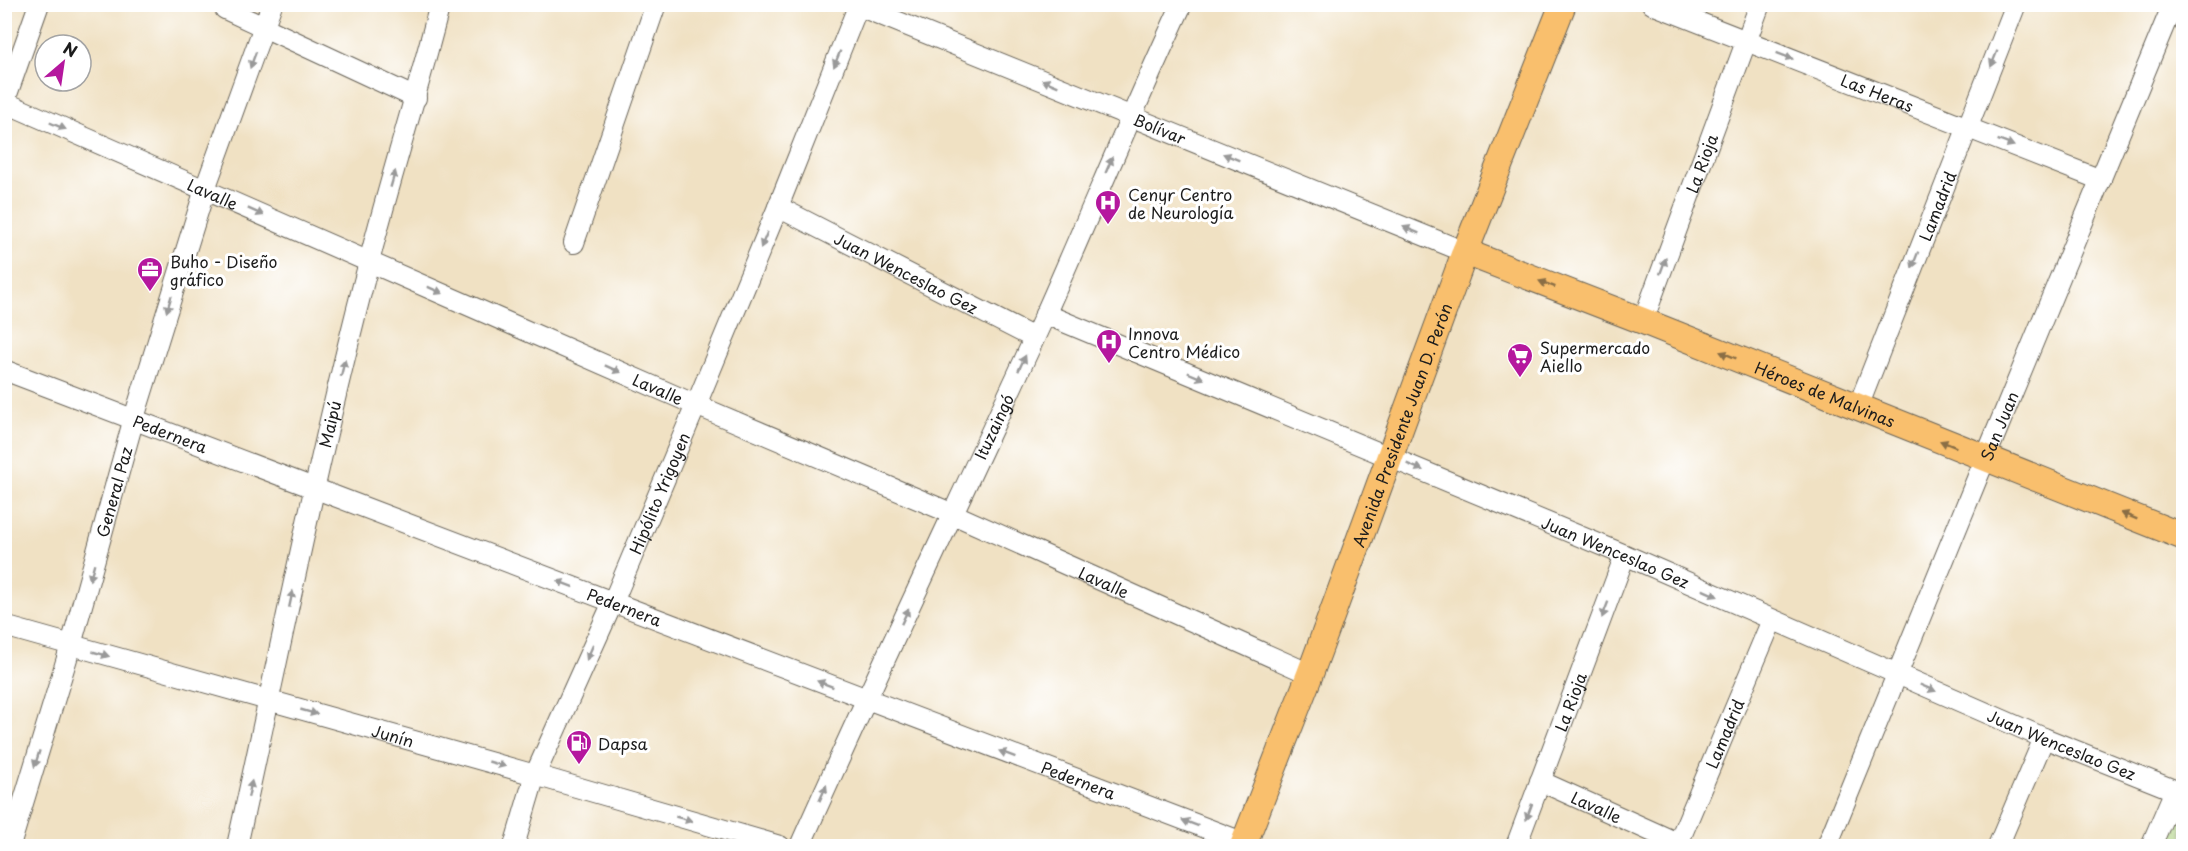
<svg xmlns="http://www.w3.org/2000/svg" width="2188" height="851" font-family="'Playpen Sans',sans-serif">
<rect width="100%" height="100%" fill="#fff"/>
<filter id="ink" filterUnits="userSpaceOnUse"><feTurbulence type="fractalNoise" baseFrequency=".0167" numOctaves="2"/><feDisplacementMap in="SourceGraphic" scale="12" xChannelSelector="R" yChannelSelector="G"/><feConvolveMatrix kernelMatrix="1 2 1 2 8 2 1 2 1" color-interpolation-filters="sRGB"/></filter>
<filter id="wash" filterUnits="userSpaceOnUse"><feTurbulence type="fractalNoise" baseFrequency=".008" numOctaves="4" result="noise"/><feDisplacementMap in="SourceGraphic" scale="24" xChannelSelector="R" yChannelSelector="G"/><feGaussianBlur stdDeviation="1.35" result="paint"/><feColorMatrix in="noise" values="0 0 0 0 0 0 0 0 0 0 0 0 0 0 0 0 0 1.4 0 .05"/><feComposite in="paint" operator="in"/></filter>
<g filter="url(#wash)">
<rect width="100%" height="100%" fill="#f0e1c3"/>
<path fill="#a6cc76" stroke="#617449" stroke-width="1.5" d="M2183,801V846H2158L2178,803Z"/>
</g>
<g filter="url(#ink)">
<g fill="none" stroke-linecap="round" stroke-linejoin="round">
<defs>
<g id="minor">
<path id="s1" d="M854,4L1465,252"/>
<path id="s2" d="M1652,4L2101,180"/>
<path d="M225,9L416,98"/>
<path id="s3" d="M4,102L696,405L953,514L1310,674"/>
<path d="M4,103L39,4"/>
<path id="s4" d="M778,207L1034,338"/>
<path d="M574,243L656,4"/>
<path id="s5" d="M1045,314L1625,555L2044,738L2184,794"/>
<path id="s6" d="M1643,321L1760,4"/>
<path id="s7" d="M4,370L1245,843"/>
<path id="s8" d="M1858,407L2016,4"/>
<path id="s9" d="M4,626L535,775L780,846"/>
<path id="s10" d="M1540,781L1684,846"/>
<path id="s11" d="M10,846L71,645L134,418L205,189L272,4"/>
<path id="s12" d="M237,846C280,652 318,456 369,262C391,176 418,91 440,4"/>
<path id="s13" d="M514,846L535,775L613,602L696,405L778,207L859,4"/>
<path id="s14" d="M800,846C879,668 964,492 1045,315C1091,212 1134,107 1182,4"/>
<path id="s15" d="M1516,846L1625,555"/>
<path id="s16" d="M1677,846L1772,620"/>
<path id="s17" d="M1827,846L1985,459L2173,4"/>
<path d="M1998,846L2044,738"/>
<path d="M2151,846L2175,790"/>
</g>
<g id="major">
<path id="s18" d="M1465,252L1643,321L2184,537"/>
<path id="s19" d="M1243,846L1310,674L1465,252L1563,4"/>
</g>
</defs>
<use href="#minor" stroke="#666156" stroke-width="22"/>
<use href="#major" stroke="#666156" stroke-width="28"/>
<use href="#minor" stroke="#fff" stroke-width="20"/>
<use href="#major" stroke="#f9bf6d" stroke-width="26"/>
</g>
<defs><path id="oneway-solid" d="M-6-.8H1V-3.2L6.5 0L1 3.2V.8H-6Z" transform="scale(1.5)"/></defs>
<g fill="#999">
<use href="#oneway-solid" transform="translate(1785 56) rotate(21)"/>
<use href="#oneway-solid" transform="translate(837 59) rotate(112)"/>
<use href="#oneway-solid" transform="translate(1994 59) rotate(112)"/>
<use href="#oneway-solid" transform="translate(253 60) rotate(110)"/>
<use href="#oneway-solid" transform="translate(1050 83) rotate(-158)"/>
<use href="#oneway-solid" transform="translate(58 126) rotate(23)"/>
<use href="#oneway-solid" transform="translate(2006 143) rotate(21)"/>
<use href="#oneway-solid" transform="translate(1231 157) rotate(-158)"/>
<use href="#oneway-solid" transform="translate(1109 165) rotate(-67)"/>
<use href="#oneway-solid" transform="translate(393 179) rotate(-74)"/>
<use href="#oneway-solid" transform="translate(256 212) rotate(24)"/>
<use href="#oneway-solid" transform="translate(1411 230) rotate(-158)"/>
<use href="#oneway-solid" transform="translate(764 240) rotate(113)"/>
<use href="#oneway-solid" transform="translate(1915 260) rotate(111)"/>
<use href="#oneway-solid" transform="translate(1663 266) rotate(-70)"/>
<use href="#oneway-solid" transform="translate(435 290) rotate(24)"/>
<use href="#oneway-solid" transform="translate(169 304) rotate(107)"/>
<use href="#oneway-solid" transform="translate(1022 363) rotate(-65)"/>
<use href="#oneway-solid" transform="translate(343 368) rotate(-76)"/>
<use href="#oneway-solid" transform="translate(613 369) rotate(24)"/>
<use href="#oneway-solid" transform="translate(1196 376) rotate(23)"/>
<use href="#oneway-solid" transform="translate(1415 467) rotate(22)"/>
<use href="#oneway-solid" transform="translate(92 572) rotate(105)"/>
<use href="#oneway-solid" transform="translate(565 584) rotate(-159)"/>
<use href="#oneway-solid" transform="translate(1710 593) rotate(24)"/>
<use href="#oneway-solid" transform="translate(291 599) rotate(-78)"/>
<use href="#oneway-solid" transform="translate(1605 610) rotate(111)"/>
<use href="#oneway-solid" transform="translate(905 616) rotate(-65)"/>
<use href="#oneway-solid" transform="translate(590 652) rotate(114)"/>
<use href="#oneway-solid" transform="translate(101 654) rotate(16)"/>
<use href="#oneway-solid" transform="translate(825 684) rotate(-159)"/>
<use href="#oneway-solid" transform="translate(1928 688) rotate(23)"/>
<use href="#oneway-solid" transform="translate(309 712) rotate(16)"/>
<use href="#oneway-solid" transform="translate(1007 754) rotate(-159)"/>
<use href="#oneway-solid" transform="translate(37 759) rotate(107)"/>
<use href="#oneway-solid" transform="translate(497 764) rotate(16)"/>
<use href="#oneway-solid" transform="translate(250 789) rotate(-78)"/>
<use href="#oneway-solid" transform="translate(823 793) rotate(-66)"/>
<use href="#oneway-solid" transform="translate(1529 812) rotate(110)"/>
<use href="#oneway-solid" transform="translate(684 819) rotate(16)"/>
<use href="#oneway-solid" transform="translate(1190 823) rotate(-159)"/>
</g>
<g fill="#8a6e44">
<use href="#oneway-solid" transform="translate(1547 284) rotate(-159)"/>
<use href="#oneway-solid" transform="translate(1728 355) rotate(-158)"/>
<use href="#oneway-solid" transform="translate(1948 444) rotate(-158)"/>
<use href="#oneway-solid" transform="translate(2129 516) rotate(-158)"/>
</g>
</g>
<defs>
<symbol id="hospital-pin" viewBox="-11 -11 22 30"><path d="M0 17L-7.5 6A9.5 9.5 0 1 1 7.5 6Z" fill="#b5179e" stroke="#fff"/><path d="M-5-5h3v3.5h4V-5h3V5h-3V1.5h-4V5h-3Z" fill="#fff"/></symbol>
<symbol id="office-pin" viewBox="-11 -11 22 30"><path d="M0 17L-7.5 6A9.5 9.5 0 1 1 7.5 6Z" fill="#b5179e" stroke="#fff"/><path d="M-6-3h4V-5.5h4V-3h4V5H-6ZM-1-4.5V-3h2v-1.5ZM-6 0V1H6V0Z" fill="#fff"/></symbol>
<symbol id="supermarket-pin" viewBox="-11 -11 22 30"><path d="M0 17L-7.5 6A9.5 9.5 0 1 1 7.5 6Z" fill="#b5179e" stroke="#fff"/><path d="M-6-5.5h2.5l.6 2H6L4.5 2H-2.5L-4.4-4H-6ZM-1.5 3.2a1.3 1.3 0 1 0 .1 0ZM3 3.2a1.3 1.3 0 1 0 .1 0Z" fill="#fff"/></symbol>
<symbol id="fuel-pin" viewBox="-11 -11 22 30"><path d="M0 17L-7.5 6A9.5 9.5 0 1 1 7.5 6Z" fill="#b5179e" stroke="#fff"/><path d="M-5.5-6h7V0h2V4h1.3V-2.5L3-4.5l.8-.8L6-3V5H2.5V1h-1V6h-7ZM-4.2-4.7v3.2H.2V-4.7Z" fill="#fff"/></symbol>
</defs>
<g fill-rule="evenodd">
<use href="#hospital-pin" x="1093" y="188" width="30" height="40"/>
<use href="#office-pin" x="135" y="255" width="30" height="40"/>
<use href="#hospital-pin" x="1094" y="327" width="30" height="40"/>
<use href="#supermarket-pin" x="1505" y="341" width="30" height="40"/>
<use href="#fuel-pin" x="564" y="728" width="30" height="40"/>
</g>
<g text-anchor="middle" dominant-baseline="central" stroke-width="6" stroke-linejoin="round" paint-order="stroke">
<g font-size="16" fill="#1c1c1c" stroke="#fff">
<text stroke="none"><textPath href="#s2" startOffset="242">Las Heras</textPath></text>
<text stroke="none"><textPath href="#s1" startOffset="330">Bolívar</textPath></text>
<text stroke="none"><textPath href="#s6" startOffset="168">La Rioja</textPath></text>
<text stroke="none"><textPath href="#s3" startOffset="228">Lavalle</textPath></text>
<text stroke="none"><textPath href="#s8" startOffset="216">Lamadrid</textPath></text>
<text stroke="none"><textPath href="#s4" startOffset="144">Juan Wenceslao Gez</textPath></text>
<text stroke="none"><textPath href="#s3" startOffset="714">Lavalle</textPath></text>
<text stroke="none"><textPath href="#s18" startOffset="387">Héroes de Malvinas</textPath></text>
<text stroke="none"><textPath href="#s12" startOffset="432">Maipú</textPath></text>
<text stroke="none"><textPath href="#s19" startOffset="450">Avenida Presidente Juan D. Perón</textPath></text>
<text stroke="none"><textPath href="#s17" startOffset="454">San Juan</textPath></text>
<text stroke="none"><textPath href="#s14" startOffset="462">Ituzaingó</textPath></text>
<text stroke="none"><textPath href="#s7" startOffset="178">Pedernera</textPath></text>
<text stroke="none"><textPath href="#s11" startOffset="369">General Paz</textPath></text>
<text stroke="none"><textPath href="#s13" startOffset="382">Hipólito Yrigoyen</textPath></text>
<text stroke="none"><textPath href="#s5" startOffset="618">Juan Wenceslao Gez</textPath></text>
<text stroke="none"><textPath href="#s3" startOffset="1200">Lavalle</textPath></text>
<text stroke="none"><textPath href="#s7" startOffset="664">Pedernera</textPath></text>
<text stroke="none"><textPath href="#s15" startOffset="154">La Rioja</textPath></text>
<text stroke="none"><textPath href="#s16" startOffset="122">Lamadrid</textPath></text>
<text stroke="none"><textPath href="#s9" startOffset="404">Junín</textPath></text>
<text stroke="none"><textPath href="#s5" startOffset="1104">Juan Wenceslao Gez</textPath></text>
<text stroke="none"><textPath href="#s7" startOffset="1150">Pedernera</textPath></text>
<text stroke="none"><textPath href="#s10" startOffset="62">Lavalle</textPath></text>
</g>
<g font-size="16" fill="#1c1c1c" stroke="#fff" text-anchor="start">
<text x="1128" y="194">Cenyr Centro<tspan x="1128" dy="18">de Neurología</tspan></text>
<text x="170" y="261">Buho - Diseño<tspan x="170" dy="18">gráfico</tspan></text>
<text x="1128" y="333">Innova<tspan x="1128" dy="18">Centro Médico</tspan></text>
<text x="1540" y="347">Supermercado<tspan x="1540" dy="18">Aiello</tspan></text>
<text x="598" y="743">Dapsa</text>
</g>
</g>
<rect width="2188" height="851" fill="none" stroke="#fff" stroke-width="24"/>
<g transform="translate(63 63) rotate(29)"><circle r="28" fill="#ffffff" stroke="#a4a4a4" stroke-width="1.5"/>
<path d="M0-4.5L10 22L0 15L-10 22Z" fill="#b5179e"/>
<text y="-9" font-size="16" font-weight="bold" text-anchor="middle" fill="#1c1c1c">N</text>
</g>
</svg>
